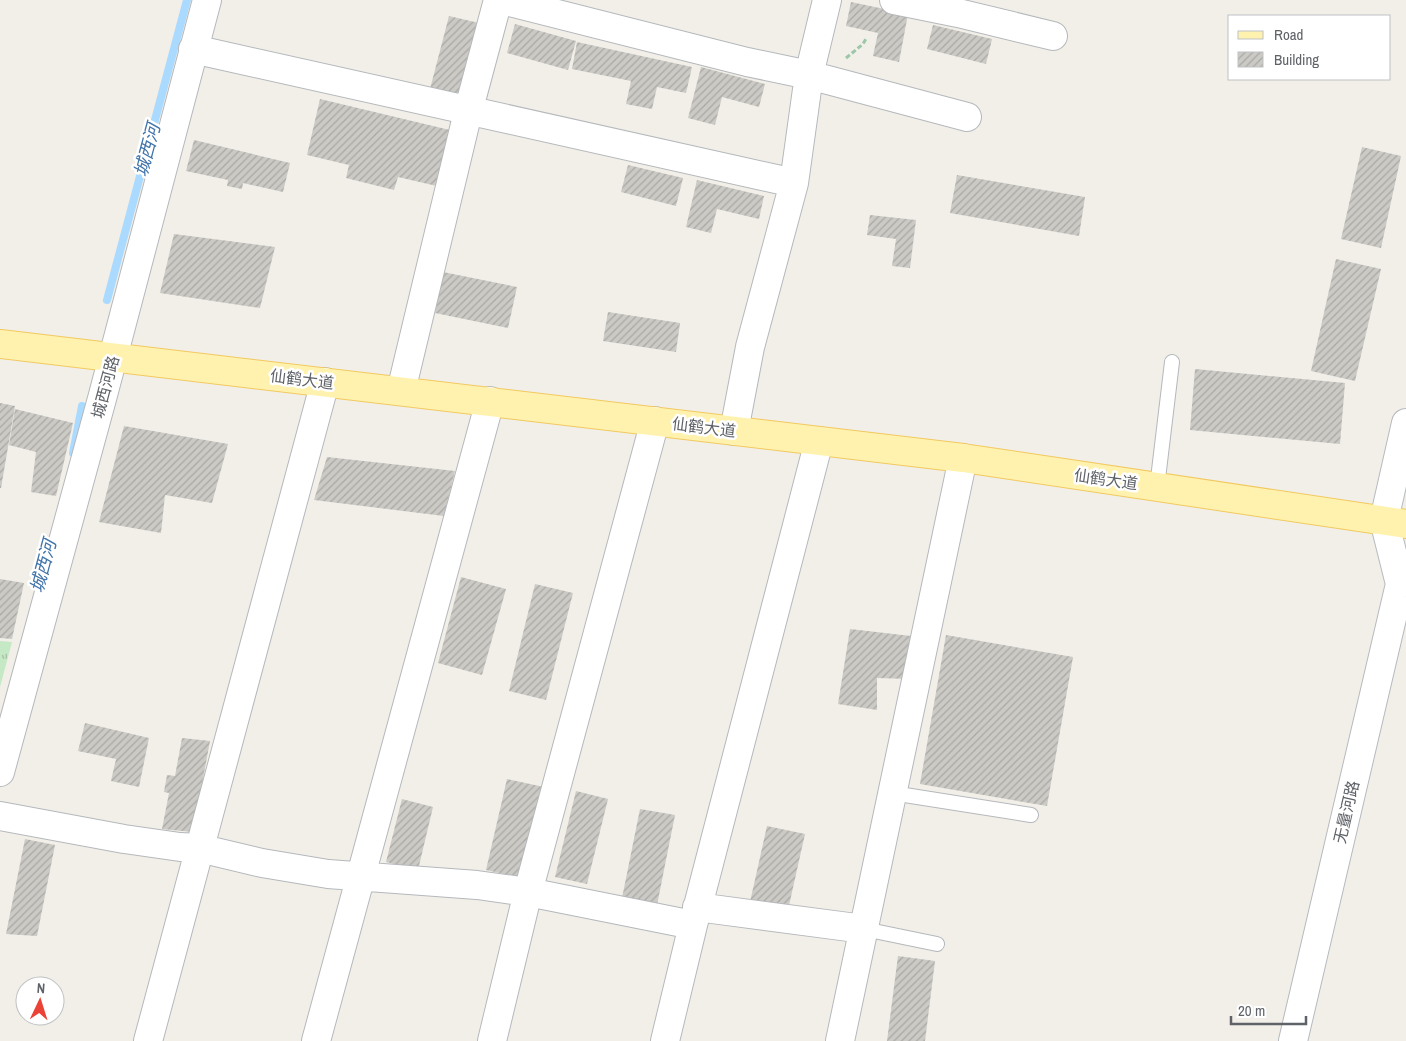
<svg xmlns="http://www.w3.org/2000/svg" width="1406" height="1041" font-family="'Archivo Narrow','Noto Sans SC',sans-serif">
<defs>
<pattern id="grass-tufts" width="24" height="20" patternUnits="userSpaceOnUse" patternTransform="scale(1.25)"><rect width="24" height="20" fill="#c5e8c5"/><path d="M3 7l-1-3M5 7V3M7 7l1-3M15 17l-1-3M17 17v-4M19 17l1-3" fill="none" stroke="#a3c0a4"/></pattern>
<pattern id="building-hatch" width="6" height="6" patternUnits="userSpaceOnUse" patternTransform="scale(1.25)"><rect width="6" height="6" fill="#cccac5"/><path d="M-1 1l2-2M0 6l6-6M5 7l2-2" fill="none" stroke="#a9a8a4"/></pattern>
</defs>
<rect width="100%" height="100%" fill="#f1efe8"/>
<path fill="url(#grass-tufts)" d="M0,641L12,642L0,687Z"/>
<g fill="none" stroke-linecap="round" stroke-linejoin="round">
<path stroke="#aadaff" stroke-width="8" d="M107,300L187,0
M73,453L82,406"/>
</g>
<path fill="url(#building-hatch)" d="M851,2L908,14L899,62L873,56L878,33L846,26Z
M449,16L479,23L460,97L430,89Z
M515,24L576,41L568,70L507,53Z
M933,25L992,39L986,64L927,49Z
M577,42L692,67L686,93L657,87L652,109L626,104L631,81L572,69Z
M701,67L765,84L759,107L722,97L715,125L688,118Z
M320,99L454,131L441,187L398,177L394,190L346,178L349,165L307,155Z
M194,140L290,163L283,192L243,183L242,189L227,186L228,180L186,171Z
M1362,147L1401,156L1381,248L1341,239Z
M628,165L683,178L676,206L621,192Z
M957,175L1085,197L1079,236L950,213Z
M697,180L764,196L759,219L717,209L711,233L686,227Z
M870,215L916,220L910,268L892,266L896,239L867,235Z
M174,234L275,247L260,308L160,293Z
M1336,259L1381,269L1355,381L1311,371Z
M443,272L517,287L508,328L435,313Z
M608,312L680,323L676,352L603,341Z
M1195,369L1345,383L1340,444L1190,430Z
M0,403L15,406L1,488H0Z
M15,409L73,423L56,496L31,492L36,452L9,445Z
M124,426L228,444L212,503L165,495L161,533L99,522Z
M327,457L455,471L444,516L314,500Z
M461,577L506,589L482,675L438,663Z
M0,579L24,583L12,639L0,638Z
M535,584L573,593L546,700L509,691Z
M850,629L911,636L908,679L877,678V710L838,704Z
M946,635L1073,657L1047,806L920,784Z
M85,723L149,738L139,787L111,781L116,759L78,751Z
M182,738L210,741L193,832L162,829L169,793L164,792L167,775L175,776Z
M507,779L544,787L523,878L486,870Z
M576,791L608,799L587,884L555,877Z
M402,799L433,807L418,870L386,862Z
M640,809L675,815L656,910L621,903Z
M767,826L805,834L788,910L750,902Z
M25,839L55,845L37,936L6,934Z
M898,956L935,961L925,1041H887Z"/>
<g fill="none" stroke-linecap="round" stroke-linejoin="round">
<defs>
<path id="lane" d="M1157,487L1172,362
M892,793L1031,815
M864,929L937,944"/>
<path id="street" d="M502,0L747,62L809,75L967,117
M894,0L958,13L1053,36
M193,49L794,183
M401,391L468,112L498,0
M734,431L750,347L794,183L809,75L827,0
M0,772L103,395L207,0
M0,816L124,839L180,847L199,848L262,863L328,874L477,885L528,892L693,925
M697,907L864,929
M148,1041L325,382
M316,1041L490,401
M492,1041L528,892L655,421
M665,1041L693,925L819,441
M840,1041L963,458"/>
<path id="secondary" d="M1400,584L1384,520L1406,423
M1293,1041L1400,584L1406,567"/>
<path id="primary" d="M0,344L963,458L1406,524"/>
</defs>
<use href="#lane" stroke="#b5b8bc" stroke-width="16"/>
<use href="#street" stroke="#b5b8bc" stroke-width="30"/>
<use href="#secondary" stroke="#b6babf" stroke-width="30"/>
<use href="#primary" stroke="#f2c960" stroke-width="30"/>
<path stroke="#9cc7a9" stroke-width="3" stroke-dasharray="5 2.5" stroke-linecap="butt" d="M846,58L863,44L867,37"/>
<use href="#lane" stroke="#fff" stroke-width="14"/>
<use href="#street" stroke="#fff" stroke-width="28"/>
<use href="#secondary" stroke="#fff" stroke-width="28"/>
<use href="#primary" stroke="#fff2af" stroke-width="28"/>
</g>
<g text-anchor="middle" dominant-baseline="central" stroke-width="5" stroke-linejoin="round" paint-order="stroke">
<g font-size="16" fill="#5f6368" stroke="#fff">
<text transform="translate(302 379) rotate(7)">仙鹤大道</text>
<text transform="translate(105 387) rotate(-75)">城西河路</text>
<text transform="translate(704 427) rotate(7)">仙鹤大道</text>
<text transform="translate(1106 479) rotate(8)">仙鹤大道</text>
<text transform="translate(1346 812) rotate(-77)">无量河路</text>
</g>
<g font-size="18" font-style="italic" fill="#4174aa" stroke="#fff">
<text transform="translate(147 150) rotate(-75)">城西河</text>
<text transform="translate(43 566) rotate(-75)">城西河</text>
</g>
</g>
<rect x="1228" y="15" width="162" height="65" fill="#ffffff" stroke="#bfc1c3"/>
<rect x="1238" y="31" width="25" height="8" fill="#fff2af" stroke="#bfc1c3"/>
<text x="1274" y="40" font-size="15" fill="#5f6368">Road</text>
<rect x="1238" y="52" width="25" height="15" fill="url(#building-hatch)" stroke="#bfc1c3"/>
<text x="1274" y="65" font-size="15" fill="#5f6368">Building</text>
<g transform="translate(40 1001) rotate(4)"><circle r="24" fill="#ffffff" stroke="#bfc1c3"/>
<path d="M0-4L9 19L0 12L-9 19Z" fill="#ea4335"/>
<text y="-8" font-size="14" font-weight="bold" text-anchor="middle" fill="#5f6368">N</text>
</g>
<path d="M1231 1016v8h75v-8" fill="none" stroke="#5f6368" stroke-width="2.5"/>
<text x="1238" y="1016" font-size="15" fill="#5f6368" stroke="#ffffff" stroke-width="4" paint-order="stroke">20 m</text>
</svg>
